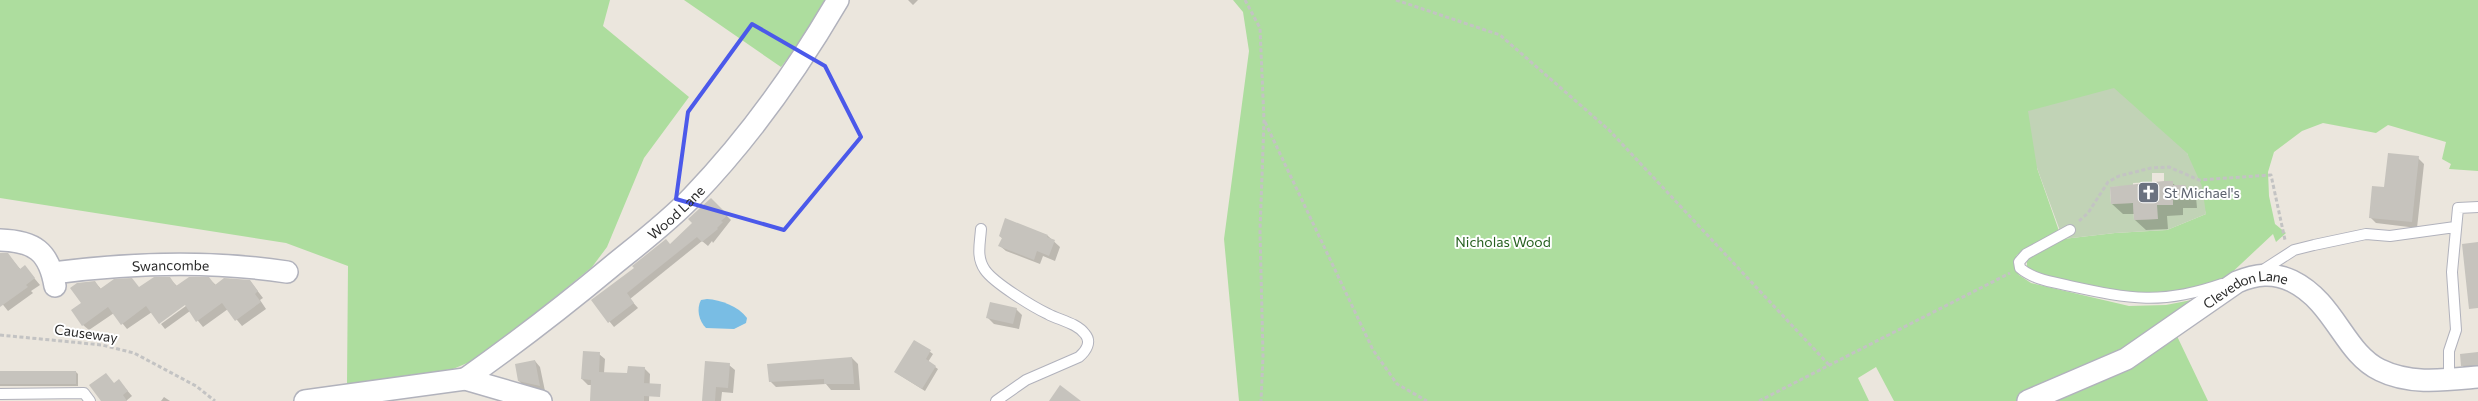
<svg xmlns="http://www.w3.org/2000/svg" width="2478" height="401" font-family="Commissioner,sans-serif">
<rect width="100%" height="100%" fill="#ebe6dd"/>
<path fill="#addd9e" d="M0,0H610L603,26L689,97L644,158L607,247L592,267L492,349L472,361L453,369L347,384L348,266L286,243L0,198Z
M684,0H827L808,32L781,67Z
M1233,0H2478V171L2449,169L2451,164L2442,159L2446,142L2388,125L2376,133L2323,123L2302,131L2274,152L2268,172L2269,196L2275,224L2286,233L2276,242L2273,234L2226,278L2187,290L2126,294L2045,276L2027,267V261L2031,257L2063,239L2115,233L2167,230L2206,214L2187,153L2037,168L2059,231L2017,255L2014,261L2019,275L2031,283L2129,306L2166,305L2207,297L2157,332L2043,391L2037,385L2026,390L2020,401H1894L1876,367L1858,378L1869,401H1239L1224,239L1249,51L1243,12Z
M2176,334L2208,401H2051Z"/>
<path fill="#c1d3b6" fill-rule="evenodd" d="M2114,88L2187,153L2202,186L2206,214L2167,230L2115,233L2063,239L2037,168L2028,111ZM2152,173H2164V182L2173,185H2186V197L2173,198V205H2157V219L2134,220L2133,203L2111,204L2110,187L2133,186V183L2152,182Z"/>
<path fill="#79bde4" d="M707,299C721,300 738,306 747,318L746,323L734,329L706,328C699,321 696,309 701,300Z"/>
<path fill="#0003" d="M908,0H918L913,5Z
M2418,158L2424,164L2417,228L2376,223L2370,217L2385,188Z
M2172,183L2176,186H2185L2196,197L2197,208H2183V215L2167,216L2168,229L2146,230L2135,220V214H2123L2112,204Z
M711,200L731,220L713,243L712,241L708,246L702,241L630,299L638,308L614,327L592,300L671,246L694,223Z
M1000,236H1048L1060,247L1055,261L1043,256L1040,264L1006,251L1000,246L1003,239Z
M8,255L21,270L25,267L40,285L31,291L33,293L8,311L0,301V260Z
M169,278L177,286L209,279L216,285L250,281L263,298L260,300L266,309L242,326L228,309L203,327L190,311L165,329L161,324L190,303L152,312L127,329L114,313L89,330L83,325L82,303L95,282L101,289L140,288Z
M1016,309L1022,315L1019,329L994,324L988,318Z
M915,341L933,354L928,362L938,369L925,391L898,374Z
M2478,353V373L2471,374L2462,365Z
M599,354L605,359L604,373L629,375L644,368L650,374L649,401H591L592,385H588L582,379Z
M852,358L858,364L860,390H831L826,384L776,387L770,381Z
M535,361L540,367L545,391L525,387L519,381Z
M729,365L735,370L733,393L722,392L721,401H704Z
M0,372H76L78,374V386H0Z
M119,381L132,396L126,401H103Z
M164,397L170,401H161Z"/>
<path fill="#c6c3bd" d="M2388,153L2419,156L2412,222L2369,218L2372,186L2384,187Z
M2164,181H2173V185H2186V198H2173V205H2157L2158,219L2134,220L2133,203L2111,204L2110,187Z
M711,198L728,215L721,221L723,222L717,228L718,229L702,242L697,237L627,293L634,303L608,323L591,300L634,268L632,266L666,239L670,244L692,223L688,219Z
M1005,218L1048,235L1047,237L1055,240L1049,256L1037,251L1034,260L998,246L1002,238L999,236Z
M2478,242V308L2469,309L2462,244Z
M0,253H8L20,269L25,265L35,278L26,285L28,287L0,307Z
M154,277H170L176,286L189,277H209L215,285L224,278L250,280L258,291L255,294L261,302L235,321L222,303L196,322L185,305L159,324L146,306L121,325L108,307L82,326L71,310L81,303L70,288L77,283L95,281L100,289L114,279L132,278L139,287Z
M990,302L1017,308L1013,324L986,318Z
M914,340L931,350L926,359L936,366L922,389L894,372Z
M583,351L600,352L599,372L627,373L628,366L645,367L644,383L661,384L660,397L644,396V401H590L591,380L581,379Z
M2478,352V365L2461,366L2460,354Z
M852,357L854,384H824V379L769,382L767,364Z
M535,360L540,386L518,381L515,364Z
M705,361L730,363L728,388L716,387L715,401H702Z
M0,371H76V384H0Z
M106,373L114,383L119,379L128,391L123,395L127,401H101L89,385Z
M1060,385L1081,401H1049Z"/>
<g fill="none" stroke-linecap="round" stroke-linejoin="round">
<defs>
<path id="service" d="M981,229C980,244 976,257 985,270C994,283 1033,307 1048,314C1059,320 1077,323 1085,334C1092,342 1086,351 1079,357L1026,380L996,401
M2070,230L2026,254L2019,262L2020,268C2034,280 2053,282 2070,286C2130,299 2162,305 2222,284
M2260,272L2294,250L2314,245L2366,234L2390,236L2455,227
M2449,380V351L2456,330L2452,272L2458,208L2478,207
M0,394L84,393L90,401"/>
<g id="minor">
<path d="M0,240C34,241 49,251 55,286"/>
<path id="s1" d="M53,273C130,263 209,260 287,272"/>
<path id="s2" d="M465,379C516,343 564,306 612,266C639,244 668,222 692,197C749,138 797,70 838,0"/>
<path d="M305,401L465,379L541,401"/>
<path id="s3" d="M2028,401L2126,359L2237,282C2256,274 2273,272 2292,281C2335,302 2344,353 2380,370C2410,385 2445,380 2478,377"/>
</g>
</defs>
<use href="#service" stroke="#b1b2bc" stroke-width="12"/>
<use href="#minor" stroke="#b1b2bc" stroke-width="24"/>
<path stroke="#c3c3c3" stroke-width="3" stroke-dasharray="4 2.5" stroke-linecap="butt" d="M1245,0L1260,28L1264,121L1260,231L1263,356L1261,401
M1396,0L1500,35L1609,130L1830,366
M1265,122L1373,350L1397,384L1427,401
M2079,221L2088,213L2108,182L2119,176L2151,168L2169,167L2199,180L2271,175L2285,240
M0,335L102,345L134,353L196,386L215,401
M1759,401L2010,273"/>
<use href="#service" stroke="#fff" stroke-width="10"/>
<use href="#minor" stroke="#fff" stroke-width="21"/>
</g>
<path fill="none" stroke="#4b59ea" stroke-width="4" stroke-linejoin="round" d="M752,24L825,66L861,137L784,230L676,199L688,112Z"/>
<defs>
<symbol id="church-square" viewBox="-11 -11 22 22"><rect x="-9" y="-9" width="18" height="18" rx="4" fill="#6b7280" stroke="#fff"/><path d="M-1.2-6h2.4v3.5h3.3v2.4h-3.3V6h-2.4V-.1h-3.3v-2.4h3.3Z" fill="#fff"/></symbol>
</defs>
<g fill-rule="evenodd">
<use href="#church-square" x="2136" y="180" width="25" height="25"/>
</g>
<g text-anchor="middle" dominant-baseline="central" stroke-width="4" stroke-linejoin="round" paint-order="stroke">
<g font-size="14" fill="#5b616d" stroke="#fff" text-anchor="start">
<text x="2164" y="192">St Michael's</text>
</g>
<g font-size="14" fill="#2a2a2a" stroke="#fff">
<text stroke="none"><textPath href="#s2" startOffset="269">Wood Lane</textPath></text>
<text stroke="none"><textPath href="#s1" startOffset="118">Swancombe</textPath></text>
<text stroke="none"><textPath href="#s3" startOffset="248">Clevedon Lane</textPath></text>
<text transform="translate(86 333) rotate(8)">Causeway</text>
</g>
<g font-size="14" fill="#276120" stroke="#fff">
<text x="1503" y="241">Nicholas Wood</text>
</g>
</g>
</svg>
